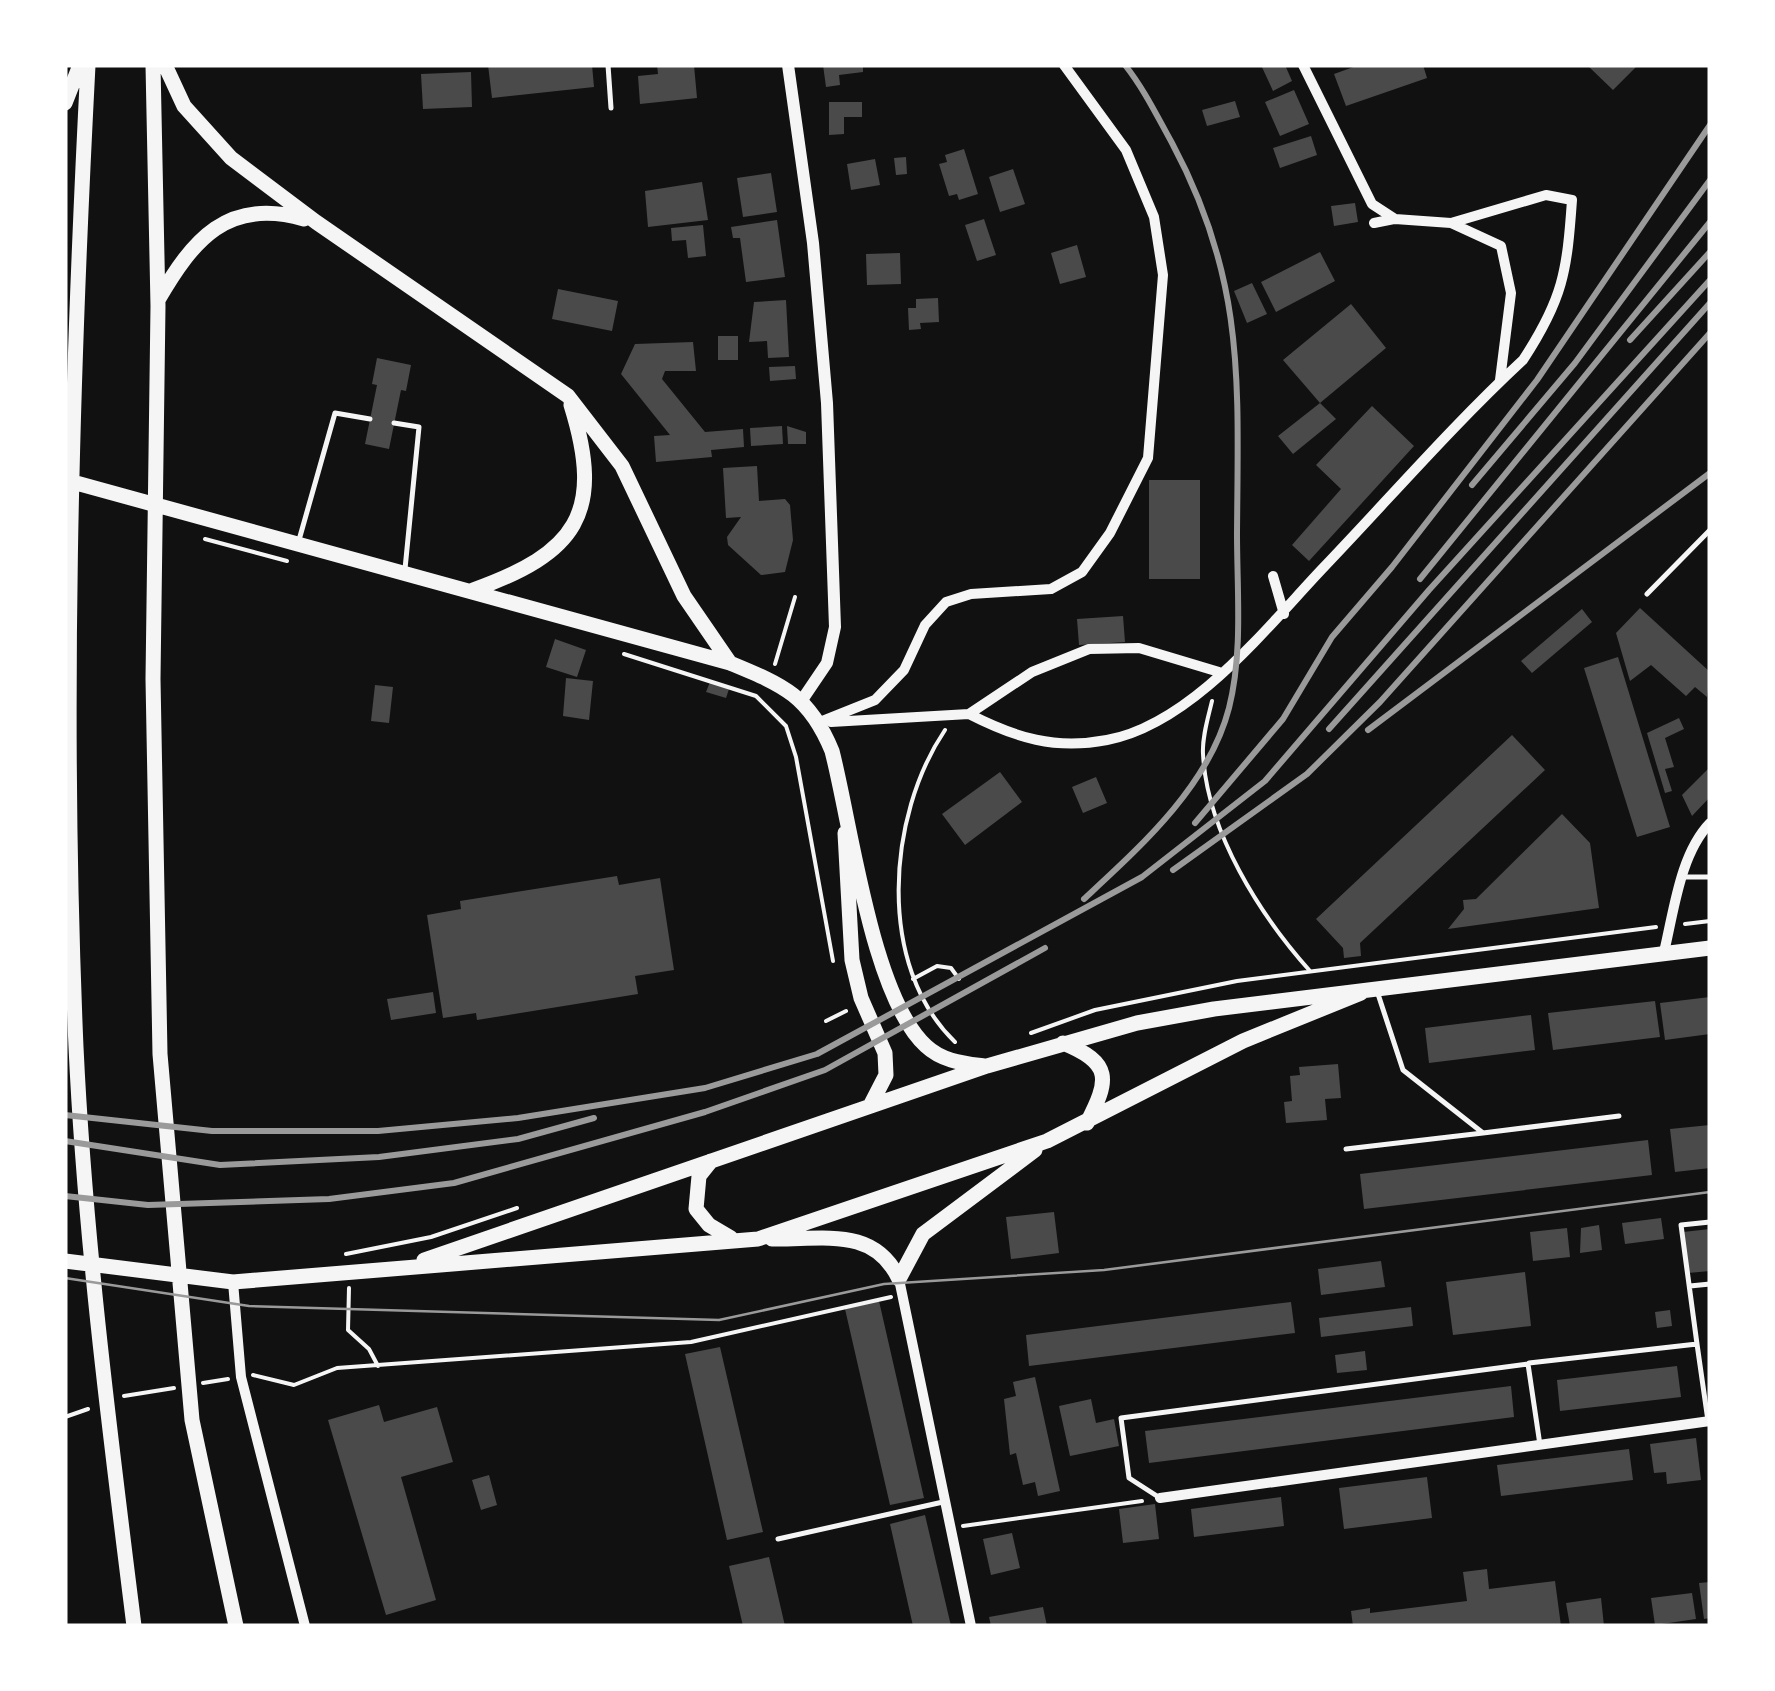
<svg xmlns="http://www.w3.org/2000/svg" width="1775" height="1691" font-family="Helvetica,sans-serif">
<rect width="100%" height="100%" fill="#111"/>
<path fill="#4a4a4a" d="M488,65H592L594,87L492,98Z
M657,65H694L697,98L640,104L638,76L658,74Z
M823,65H863V72L839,75L840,85L826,87Z
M1261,65H1285L1292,81L1273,91Z
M1359,65H1423L1427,78L1346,106L1334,74Z
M1587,65H1638L1613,90Z
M471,72L472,107L423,109L421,74Z
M1294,90L1309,124L1280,136L1265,102Z
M1235,101L1240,117L1207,126L1202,110Z
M829,102H862V117H844V134L829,135Z
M1311,136L1317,155L1280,168L1273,148Z
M964,149L978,194L959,200L957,194L949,196L939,164L947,162L945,155Z
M906,157L907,174L896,175L894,158Z
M875,159L880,185L851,190L847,164Z
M1013,169L1025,204L1000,212L989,177Z
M771,173L777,212L743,217L737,178Z
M702,182L708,220L648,227L645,191Z
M1355,203L1358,222L1334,226L1331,206Z
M984,219L996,255L977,261L965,225Z
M777,220L785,277L746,282L740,238H733L731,227Z
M703,225L706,256L688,258L686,240L672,241L671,228Z
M1077,245L1086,277L1060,284L1051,253Z
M1320,252L1335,281L1276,312L1261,282Z
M900,253L901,284L867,285L866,254Z
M1252,283L1267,314L1247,323L1234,291Z
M558,289L618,301L612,331L552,319Z
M938,298L939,322L920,323L921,329L909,330L908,308H916V299Z
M786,300L789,357L768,358L767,341L749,342L754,302Z
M1351,304L1386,348L1320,403L1336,419L1293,454L1278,436L1320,403L1283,360Z
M718,336H738V360H718Z
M693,342L696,371H665L662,379L705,432L743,429L744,447L711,450L712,457L656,462L654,436L670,435L621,374L635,344Z
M377,358L411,365L406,391L401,390L389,449L365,444L377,385L372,384Z
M795,366L796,379L770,381L769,367Z
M1372,406L1414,446L1309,561L1292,545L1341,489L1316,465Z
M782,426L783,444L751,446L750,428Z
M787,426L806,432V444H788Z
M757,466L759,501L785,499L790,505L793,540L785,572L761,575L728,545L727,537L741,517L726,518L723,468Z
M1149,480H1200V579H1149Z
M1640,608L1710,672L1707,697L1695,687L1686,696L1651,665L1630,681L1616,633Z
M1582,609L1592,622L1532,673L1521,661Z
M1123,616L1125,642L1079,645L1077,619Z
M555,639L586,650L577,677L546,667Z
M1618,657L1670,827L1637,837L1584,668Z
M566,678L593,681L589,720L563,716Z
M710,682L729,689L726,698L706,692Z
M375,685L393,687L389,723L371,721Z
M1679,718L1684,729L1665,738L1674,767L1665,769L1672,791L1665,793L1647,733Z
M1512,735L1545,770L1360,943L1361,956L1344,958L1343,948L1316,919Z
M1710,767V797L1692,816L1682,795Z
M1000,772L1022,802L965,845L942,814Z
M1096,777L1107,803L1083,813L1072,787Z
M1562,814L1590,843L1599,908L1448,929L1464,909L1463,900L1476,899Z
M617,876L619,885L660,878L674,970L635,976L638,994L477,1020L476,1013L443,1018L427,915L461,909L460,901Z
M433,992L436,1013L391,1020L387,999Z
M1710,997V1034L1665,1040L1660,1003Z
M1655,1001L1660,1037L1553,1050L1548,1013Z
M1531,1015L1535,1050L1429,1063L1425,1028Z
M1338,1064L1341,1098L1325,1099L1327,1120L1286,1123L1284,1102L1292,1101L1290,1076L1300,1075L1299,1067Z
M1710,1125V1168L1675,1172L1670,1129Z
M1648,1140L1652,1175L1364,1209L1360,1174Z
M1054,1212L1059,1253L1011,1259L1006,1217Z
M1661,1218L1664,1239L1625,1244L1622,1223Z
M1599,1225L1602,1250L1580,1253L1581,1228Z
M1567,1228L1570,1257L1533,1261L1530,1232Z
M1710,1229V1271L1688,1273L1683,1232Z
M1381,1261L1385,1287L1321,1295L1318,1269Z
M1525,1272L1531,1326L1453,1335L1446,1282Z
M879,1301L924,1498L890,1505L845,1309Z
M1291,1302L1295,1333L1029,1366L1026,1335Z
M1411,1307L1413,1326L1321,1337L1319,1318Z
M1670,1310L1672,1326L1657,1328L1655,1312Z
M720,1347L763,1532L727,1540L685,1354Z
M1365,1351L1367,1370L1337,1373L1335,1355Z
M1677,1366L1681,1397L1560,1411L1557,1380Z
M1035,1377L1060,1491L1038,1496L1035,1482L1023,1485L1016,1453L1010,1455L1004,1399L1016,1396L1013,1382Z
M1511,1386L1514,1417L1149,1463L1145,1431Z
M1091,1399L1096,1423L1114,1419L1119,1446L1070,1456L1059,1406Z
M379,1405L384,1422L437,1407L453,1462L401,1477L436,1600L386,1615L328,1420Z
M1696,1438L1701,1480L1667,1484L1666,1472L1654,1473L1650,1444Z
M1629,1449L1633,1480L1501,1496L1497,1465Z
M489,1475L497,1505L481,1510L472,1480Z
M1427,1477L1432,1518L1344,1529L1339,1488Z
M1281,1497L1284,1526L1194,1537L1191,1509Z
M1155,1504L1159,1539L1123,1543L1119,1509Z
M925,1515L951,1626H913L890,1524Z
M1012,1533L1020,1568L991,1575L983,1539Z
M769,1557L785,1626H743L729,1566Z
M1487,1569L1489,1589L1555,1581L1561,1626H1353L1351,1611L1370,1608V1613L1467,1601L1463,1572Z
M1710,1582V1618L1704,1619L1699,1583Z
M1692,1593L1696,1619L1655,1625L1651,1598Z
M1601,1598L1604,1626H1570L1566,1603Z
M1043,1607L1047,1626H991L989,1617Z"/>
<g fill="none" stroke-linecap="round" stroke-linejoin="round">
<path stroke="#f5f5f5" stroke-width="4" d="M205,539L287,561
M624,654L756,696L786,726L796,757L833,961
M775,664L795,597
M1212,701C1208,718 1202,737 1203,754C1207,832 1260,915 1310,971
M945,730C887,816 876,966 955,1042
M1685,924L1710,921
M913,979L937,966L951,968L959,979
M826,1021L846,1011
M1031,1033L1095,1010L1237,981L1656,927
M346,1254L431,1237L517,1208
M349,1288L348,1330L369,1349L378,1366
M253,1375L294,1385L337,1368L691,1342L891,1297
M203,1383L228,1379
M124,1396L174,1388
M65,1417L88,1409
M963,1526L1142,1501"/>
<path stroke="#f5f5f5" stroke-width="5" d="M608,65L611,108
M394,423L419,427L405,569
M299,540L335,413L370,419
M1647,594L1710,530
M1683,877H1710
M1483,1133L1619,1116
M1346,1149L1483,1133L1403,1070L1378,994
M1690,1286L1710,1284
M1697,1344L1681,1225L1710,1222
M1529,1363L1697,1344L1708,1421
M1160,1498L1129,1478L1121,1418L1528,1364L1540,1445
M778,1539L943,1502"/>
<path stroke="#f5f5f5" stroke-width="10" d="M1374,223L1394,219
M1451,223L1501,246L1511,293L1500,380
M1273,576L1284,614
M969,714C1016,738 1055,750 1107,740C1192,724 1267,627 1323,568C1389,499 1453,425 1523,360C1563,299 1567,272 1572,200L1546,195L1451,223L1395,219L1372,204L1303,65
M820,722L875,700L904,670L925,625L946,602L971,594L1051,589L1082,572L1110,533L1148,458L1163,275L1154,217L1126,150L1064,65
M831,722L969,714L1032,672L1089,649L1139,648L1219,672
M1664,952C1674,911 1680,854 1710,823
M899,1279L971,1626
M233,1282L241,1377L305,1626
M1160,1498L1710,1421"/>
<path stroke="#f5f5f5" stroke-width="12" d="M788,65L813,243L827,403L835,627L827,663L802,700"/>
<path stroke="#f5f5f5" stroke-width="15" d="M88,65C71,391 62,720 76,1047C85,1240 110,1434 134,1626
M153,65L158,306L153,679L160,1054L192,1420L236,1626
M165,65L184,106L231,158L316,222L568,396L622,466L684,596L730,663
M65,103L80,65
M158,300C193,240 227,197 304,219
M69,481L730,663C783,685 809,695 832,751C851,824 872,997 926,1046C942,1061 962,1063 984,1066
M473,590C576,553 605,514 571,405
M845,833L852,960L861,998L885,1053L886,1075L870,1106
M1063,1043C1113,1063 1109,1080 1087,1123
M711,1161L699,1176L696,1209L709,1225L731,1238
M772,1239C823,1240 874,1226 899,1279
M424,1260L987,1066L1137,1023L1214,1009L1710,948
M65,1261L233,1282L758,1239L1047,1141L1243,1041L1361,993
M899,1279L923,1234L1035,1150"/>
<path stroke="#9a9a9a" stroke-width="2.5" d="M65,1278L249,1306L719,1320L884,1284L1104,1270L1710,1192"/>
<path stroke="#9a9a9a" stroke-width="6" d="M1630,340L1710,252
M1472,485L1575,363L1710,180
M1420,579L1710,222
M1329,729L1710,303
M1368,730L1710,473
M1195,823L1283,719L1332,637L1392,567L1537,380L1710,125
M1173,870L1307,774L1380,702L1710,333
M1084,899C1140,847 1209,786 1229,708C1243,653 1237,591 1237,534C1238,384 1246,281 1172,143C1157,116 1144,89 1125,65
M65,1115L212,1131H378L518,1118L705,1088L817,1054L1142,877L1265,781L1429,590L1710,280
M65,1141L220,1165L379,1157L518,1139L594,1118
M65,1196L148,1205L329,1199L454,1183L705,1112L825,1070L1045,948"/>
</g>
<rect width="1775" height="1691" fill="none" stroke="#ffffff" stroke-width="135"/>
</svg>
